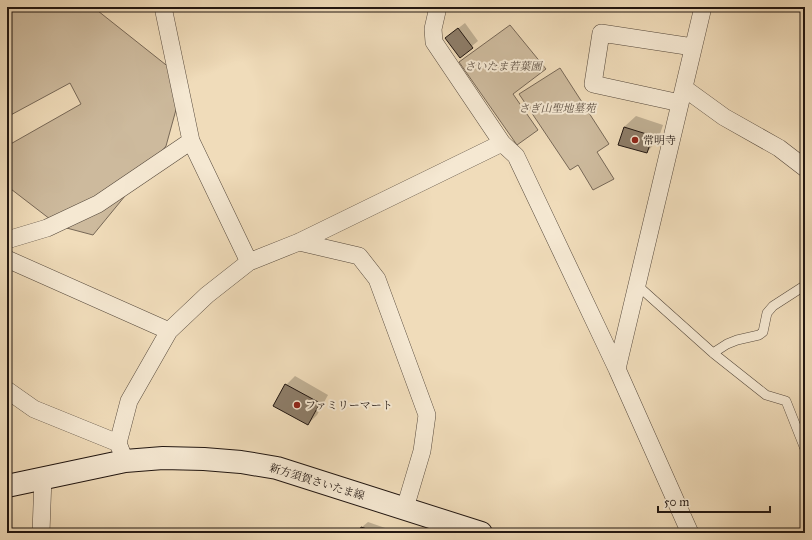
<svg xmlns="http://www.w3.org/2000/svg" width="812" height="540" font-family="'IM FELL Great Primer','Noto Serif JP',serif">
<rect width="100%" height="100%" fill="#f0dcba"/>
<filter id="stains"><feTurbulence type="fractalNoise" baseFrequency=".005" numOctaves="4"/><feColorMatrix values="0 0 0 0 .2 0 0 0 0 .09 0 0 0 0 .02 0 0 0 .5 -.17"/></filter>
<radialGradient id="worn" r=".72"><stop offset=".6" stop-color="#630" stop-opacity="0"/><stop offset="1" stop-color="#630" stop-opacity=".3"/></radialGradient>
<path fill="#cdba9d" stroke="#776857" d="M7,7H93L180,76L177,106L166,146L93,235L59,226L7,186V146L81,104L70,83L7,117Z
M510,25L546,69L513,94L538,130L517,145L459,62Z
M560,68L609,144L597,152L614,179L593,190L578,165L570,170L519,94Z"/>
<path fill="#0003" d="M465,23L478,41L460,56L452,33Z
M636,116L663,125L658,140L647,152L624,127Z
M295,376L328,395L317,415L308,424L286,385Z
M368,522L391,530L389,533H360L362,527Z"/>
<path fill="#8d7d69" stroke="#211611" d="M458,28L473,48L460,58L445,38Z
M624,127L653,136L647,153L618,145Z
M285,384L320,403L308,425L273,406Z
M361,527L379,533H359Z"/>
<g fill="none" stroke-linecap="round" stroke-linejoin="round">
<defs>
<path id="lane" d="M637,285L713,353L766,395L786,401L805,449
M713,353L727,344L737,340L759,335L763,332L767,313L773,306L804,286L805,285"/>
<path id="street" d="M163,7L191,141L249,262
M438,7L433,29L434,42L502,143L516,156L617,369L690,533
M684,88L724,117L779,148L805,168
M680,103L593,84L601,33L693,47
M7,240L47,228L98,204L191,141
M299,242L359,256L377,279L427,415L422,451L405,508
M7,259L169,331
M617,369L703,7
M7,390L34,409L118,443
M125,461L118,443L129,401L169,331L207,295L249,262L299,242L502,143
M41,533L43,477"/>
<path id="secondary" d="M7,486L125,461L163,458L204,459L241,462L277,468L481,533"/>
</defs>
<use href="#lane" stroke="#55483b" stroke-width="10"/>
<use href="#street" stroke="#55483b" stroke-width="18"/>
<use href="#secondary" stroke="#211611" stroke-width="24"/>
<use href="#lane" stroke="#f5e8d2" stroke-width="9"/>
<use href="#street" stroke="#f5e8d2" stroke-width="17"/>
<use href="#secondary" stroke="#f5e8d2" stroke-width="22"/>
</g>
<g fill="#8f2418" stroke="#f5e8d2" stroke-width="1.5">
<circle cx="635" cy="140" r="4"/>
<circle cx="297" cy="405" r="4"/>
</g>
<g text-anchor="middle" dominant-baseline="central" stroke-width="4" stroke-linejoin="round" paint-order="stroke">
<g font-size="11" font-style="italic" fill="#5d4f42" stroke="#f5e8d2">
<text x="503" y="66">さいたま若葉園</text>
<text x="557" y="108">さぎ山聖地墓苑</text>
</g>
<g font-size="11" fill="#211611" stroke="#f5e8d2" text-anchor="start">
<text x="643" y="140">常明寺</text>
<text x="305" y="405">ファミリーマート</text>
</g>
<g font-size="11" fill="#211611" stroke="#f5e8d2">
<text transform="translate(317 482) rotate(17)">新方須賀さいたま線</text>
</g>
</g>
<rect width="812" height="540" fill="none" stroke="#f0dcba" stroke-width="24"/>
<rect x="8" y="8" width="796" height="524" fill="none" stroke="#211611" stroke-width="2"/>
<rect x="12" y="12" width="788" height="516" fill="none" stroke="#211611"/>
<path d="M658 506v6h112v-6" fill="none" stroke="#211611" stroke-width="2"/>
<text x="664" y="506" font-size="12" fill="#211611" stroke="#f5e8d2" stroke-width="3" paint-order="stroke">50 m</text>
<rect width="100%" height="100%" filter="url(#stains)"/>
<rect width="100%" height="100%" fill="url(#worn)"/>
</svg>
